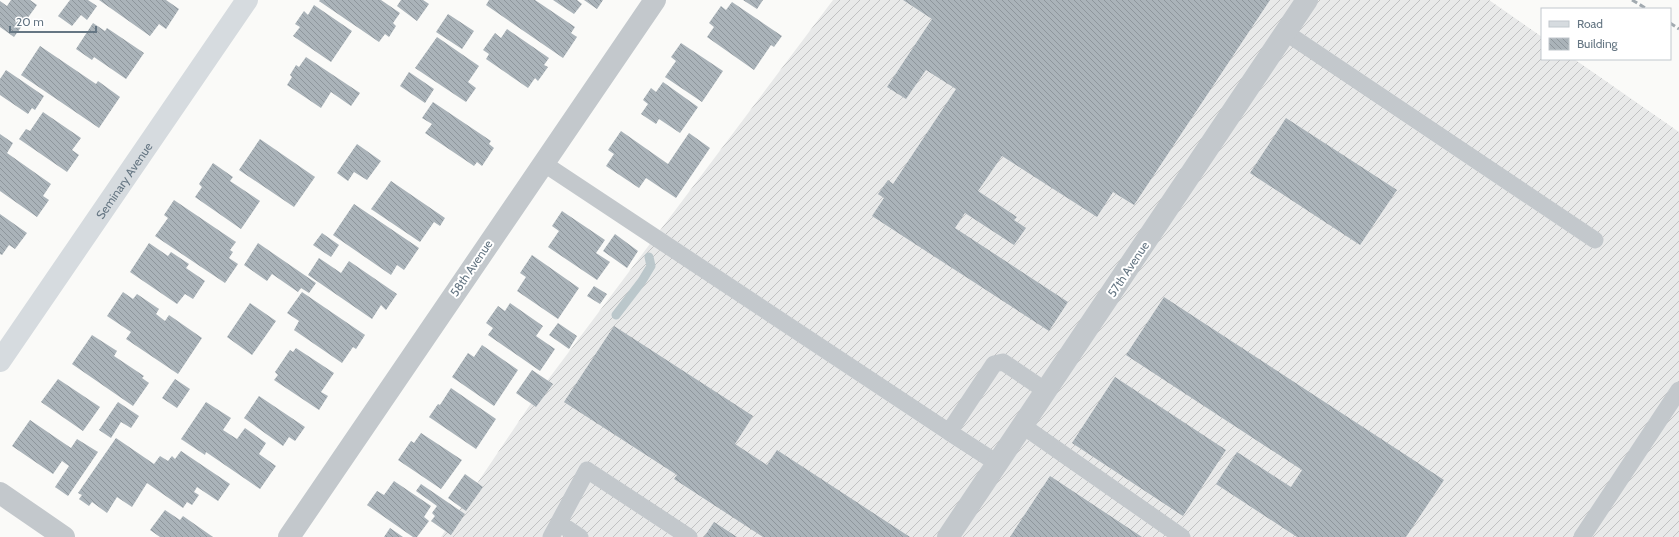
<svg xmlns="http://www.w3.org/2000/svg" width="1679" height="537" font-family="Cabin,sans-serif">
<defs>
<pattern id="industrial-furrows" width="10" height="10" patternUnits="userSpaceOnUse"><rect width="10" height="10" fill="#e8e9e9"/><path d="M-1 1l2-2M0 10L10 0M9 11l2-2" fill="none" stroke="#c0c1c2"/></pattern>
<pattern id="building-back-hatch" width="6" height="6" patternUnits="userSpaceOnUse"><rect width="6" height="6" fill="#aab3b9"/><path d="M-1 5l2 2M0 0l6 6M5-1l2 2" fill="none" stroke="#8e969c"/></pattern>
</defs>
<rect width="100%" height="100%" fill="#fafaf8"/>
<path fill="url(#industrial-furrows)" d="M833,0H1489L1542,37V59H1574L1679,132V537H441L538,393Z"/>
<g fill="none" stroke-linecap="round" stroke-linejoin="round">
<path stroke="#bbc7cb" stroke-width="9" d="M616,315L642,281L651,266L649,257"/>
</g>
<path fill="url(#building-back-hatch)" d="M11,0H30L37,5L14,37L0,27V1L7,6Z
M70,0H88L97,6L87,20L81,15L72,26L58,16Z
M99,0H166L179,9L166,29L159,24L150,36Z
M320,0H381L400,13L393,23L396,26L389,37L385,34L379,42L319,1Z
M401,0H423L429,4L417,21L397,6Z
M489,0H535L575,27L571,33L577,37L563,58L486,5Z
M553,0H577L582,4L574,14Z
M584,0H603L597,9Z
M743,0H763L757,9Z
M903,0H1270L1134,205L1113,192L1097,217L1002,156L978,191L1017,217L1014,220L1026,228L1014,245L965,213L955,228L1068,302L1049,331L872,216L884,198L878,194L888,180L893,184L956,89L926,70L906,99L887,87L932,19Z
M732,2L782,36L774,47L771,45L754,70L707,37L714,27L709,23L721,6L726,10Z
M314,5L352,31L331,62L293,36L300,27L295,24L304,11L308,15Z
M448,14L474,31L462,49L436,32Z
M93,23L105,31L107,28L144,53L126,79L94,57L92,60L76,49Z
M507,29L549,58L544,65L548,67L538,81L535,78L528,88L486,59L489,54L483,50L495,33L501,38Z
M437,37L479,66L468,82L476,88L466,102L415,68Z
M681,43L723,71L702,102L665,77L676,61L671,57Z
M40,46L96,84L98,81L120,97L99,128L21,75Z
M306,57L360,93L351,106L331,92L321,108L287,85L292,77L290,75L296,65L299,67Z
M6,70L44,96L35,110L32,108L28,114L0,95V79Z
M409,72L434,89L425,103L400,86Z
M663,82L698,107L680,133L659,119L656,124L641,114L648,104L643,100L651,88L656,92Z
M433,102L491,141L489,144L494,148L482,166L477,162L474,166L425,133L432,124L422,118Z
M43,112L81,138L72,150L79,155L67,172L19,139L26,129L30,131Z
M1286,118L1397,190L1360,245L1250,173Z
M621,131L668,164L689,133L710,148L676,198L646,178L639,188L606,166L614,154L608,150Z
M0,134L13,143L7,153L51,184L43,196L49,200L37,217L0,191Z
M260,139L315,177L294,207L239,170Z
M357,144L381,161L367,180L354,172L348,181L337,173Z
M213,163L233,177L230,181L260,201L241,229L195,197L202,187L199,184Z
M391,181L445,218L440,226L434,222L420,242L371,209Z
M174,200L236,242L230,250L233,252L229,258L238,264L225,283L155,236L168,218L164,215Z
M354,204L419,248L404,270L397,265L391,275L333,235Z
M562,211L605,240L596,253L610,262L597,280L548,247L559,231L552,226Z
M0,214L27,233L15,249L9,245L2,255L0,254Z
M322,233L339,245L331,257L313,245Z
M615,234L638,251L627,268L603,251Z
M149,243L168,256L171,252L189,264L186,268L205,281L193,299L185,294L177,304L130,272Z
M258,243L316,283L309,293L301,288L298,292L272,274L267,281L244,265Z
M532,255L579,288L558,319L517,291L526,277L520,273Z
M319,258L341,273L349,261L397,294L386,310L381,305L372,319L308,275Z
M594,286L607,294L600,304L587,296Z
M123,292L133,299L137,294L159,309L156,314L165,321L169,315L202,338L178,374L126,339L131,332L107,316Z
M302,292L365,335L356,349L353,347L342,363L294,330L299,321L287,313Z
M1164,297L1444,480L1406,537H1297L1216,484L1237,452L1291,487L1302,470L1126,355Z
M250,303L276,321L252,355L227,337Z
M510,303L543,326L536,336L555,349L540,371L488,335L493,328L486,323L498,306L505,311Z
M558,323L577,336L569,349L549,335Z
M614,326L753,416L735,444L767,465L777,450L910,537H763L674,479L677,475L564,402Z
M92,335L117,351L114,356L144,376L142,378L149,383L133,406L72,364Z
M482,345L518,370L494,406L452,377L468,353L474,357Z
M296,348L334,373L321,392L328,396L319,410L274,380L278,375L275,372L290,350L293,352Z
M532,370L553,384L536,407L516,393Z
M1115,377L1226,450L1183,516L1072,443Z
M58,379L100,407L83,431L41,402Z
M175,379L190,389L177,408L162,398Z
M451,388L496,419L476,449L429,417L438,404L440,405Z
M259,396L305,427L295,441L289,437L283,446L244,418Z
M118,402L139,416L131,428L121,422L111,438L99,430Z
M206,402L231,418L223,430L237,439L245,428L266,443L259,454L276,466L260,489L206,452L205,455L181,439Z
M30,420L71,448L77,439L98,452L68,496L55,487L69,466L62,461L53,474L12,446Z
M421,433L462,460L441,489L398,460L411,441L414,443Z
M116,438L154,464L160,456L168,461L172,456L175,459L181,451L230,484L218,501L197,487L194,492L199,495L192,505L187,502L183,508L147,483L132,507L117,497L107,513L92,502L89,506L79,499L82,495L78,493Z
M465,474L483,487L466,511L448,498Z
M1050,476L1142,537H1010Z
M394,481L431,506L424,517L429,521L417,537H413L367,505L377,491L384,495Z
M421,484L465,514L451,535L431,521L435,516L432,513L437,506L416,491Z
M165,510L180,520L183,516L213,537H160L150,530Z
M714,522L737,537H704Z
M390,528L403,537H384Z"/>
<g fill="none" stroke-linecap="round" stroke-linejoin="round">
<path stroke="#c3c8cc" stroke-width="17" d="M1285,32L1595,240
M543,163L949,432
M1023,426L1182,537
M997,463L949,432L994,364L1003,362L1046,391
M559,523L580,537
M551,537L587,470L689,537
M1582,537L1679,390"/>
<path stroke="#c3c8cc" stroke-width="22" d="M0,493L64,537
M289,537L655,0
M948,537L1307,0"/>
<path stroke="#d6dbdf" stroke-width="22" id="s1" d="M0,361L247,0"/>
<path stroke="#a2aab0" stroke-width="3" stroke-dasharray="6 3" stroke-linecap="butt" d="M1632,0L1647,9
M1670,23L1679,29"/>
</g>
<g text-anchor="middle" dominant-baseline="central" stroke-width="4" stroke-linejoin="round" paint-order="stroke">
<g font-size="12" fill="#657683" stroke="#fff">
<text stroke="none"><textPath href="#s1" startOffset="219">Seminary Avenue</textPath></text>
<text transform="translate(471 268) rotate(-56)">58th Avenue</text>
<text transform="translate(1128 269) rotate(-56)">57th Avenue</text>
</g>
</g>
<rect x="1541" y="8" width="130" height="52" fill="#ffffff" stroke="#c1c8cd"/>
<rect x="1549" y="21" width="20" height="6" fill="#d6dbdf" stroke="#c1c8cd"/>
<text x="1577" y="28" font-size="12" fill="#657683">Road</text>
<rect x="1549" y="38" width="20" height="12" fill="url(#building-back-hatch)" stroke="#c1c8cd"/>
<text x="1577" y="48" font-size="12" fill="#657683">Building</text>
<path d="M10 26v6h86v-6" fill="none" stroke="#657683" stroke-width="2"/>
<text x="16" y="26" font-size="12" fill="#657683" stroke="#ffffff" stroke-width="3" paint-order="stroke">20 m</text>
</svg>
